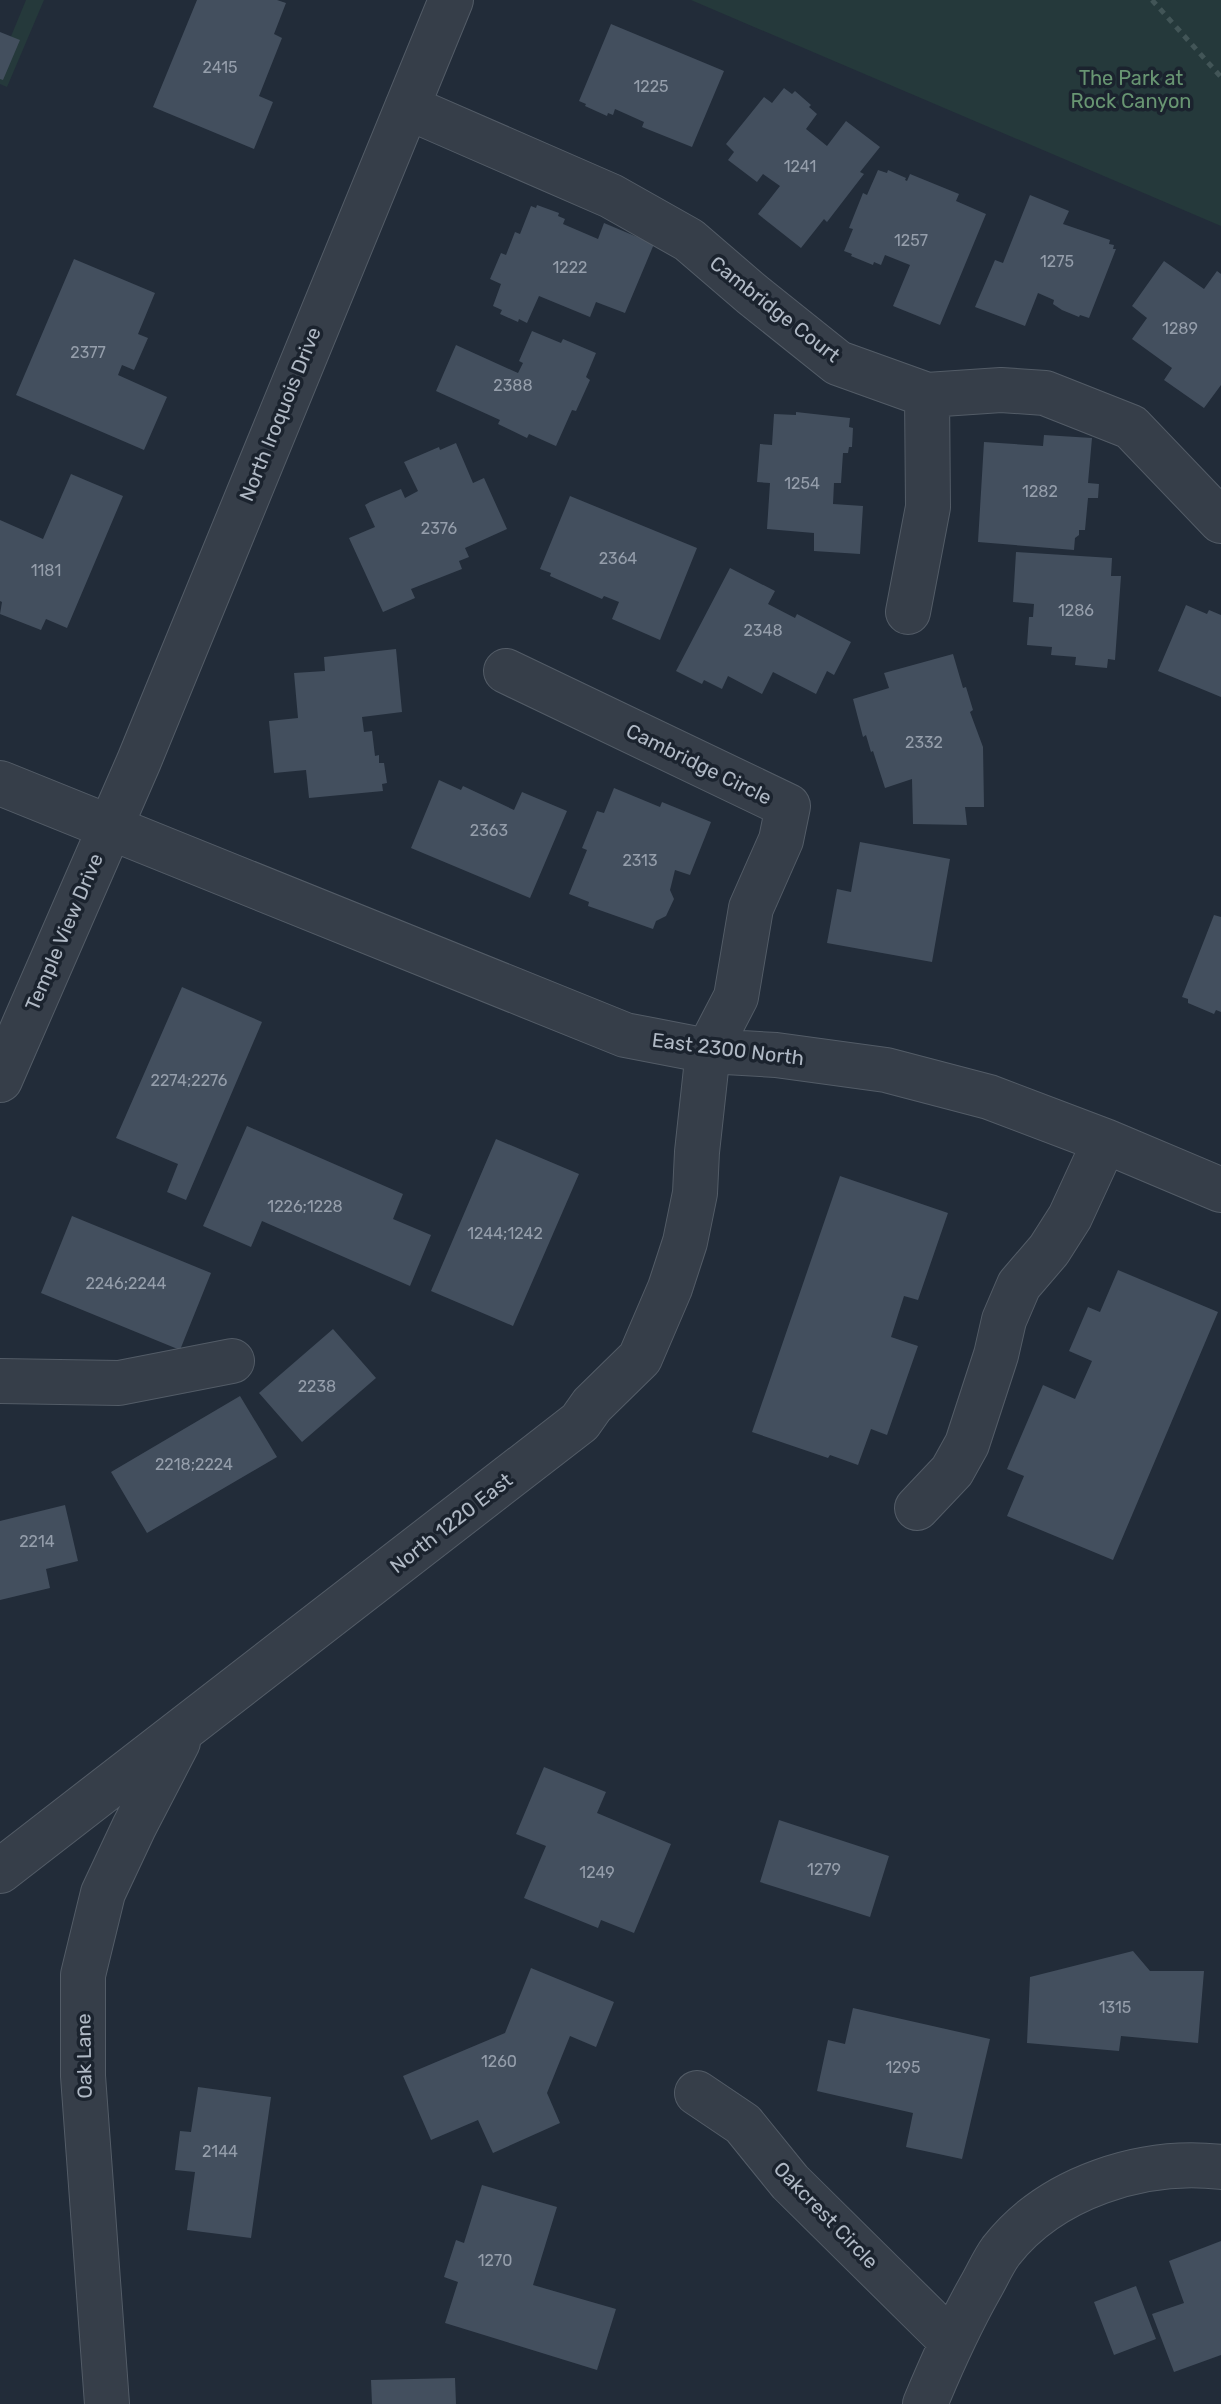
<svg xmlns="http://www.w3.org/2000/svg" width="1221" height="2404" font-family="Rubik,sans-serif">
<rect width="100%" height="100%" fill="#222c39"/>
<path fill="#25393b" d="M26,0H44L7,87L0,84V63Z
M691,0H1221V226Z"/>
<path fill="#434f5e" d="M197,0H277L286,3L274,34L282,38L259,96L273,102L254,149L153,107Z
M611,24L724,71L692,147L642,127L644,122L615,109L613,115L608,113L607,116L585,106L586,104L579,101Z
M0,32L20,40L3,80L0,79Z
M784,88L792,94L795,91L811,105L809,107L817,114L806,129L827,146L846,121L880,147L860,172L864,174L827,222L824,219L801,248L758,214L780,186L763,174L757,182L728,160L734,152L726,144L764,97L772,103Z
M878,170L887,173L888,170L906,178L905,180L907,181L910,174L959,194L956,201L986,214L940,325L893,306L910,265L885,255L881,265L874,262L873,265L851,256L852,254L844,251L853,229L849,228L863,193L867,195Z
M1030,195L1069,211L1063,224L1110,240L1109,244L1114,245L1113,249H1116L1089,318L1080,315L1079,317L1062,310L1053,304L1054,300L1038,293L1025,326L975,307L995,260L1003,263Z
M537,205L559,213L558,216L565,219L563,224L598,239L604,223L654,244L625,313L596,302L590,317L539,296L527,323L519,319L518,322L500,314L502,310L493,306L501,284L490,279L501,253L506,255L515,232L520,234L531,206L536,208Z
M74,259L155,293L138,334L148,338L134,370L122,365L118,375L167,397L144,450L16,395Z
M1164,261L1204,289L1217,271L1221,274V385L1204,408L1164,380L1172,368L1132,339L1147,318L1132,306Z
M532,331L561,343L563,339L596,353L586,377L590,380L576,411L572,410L556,446L529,434L527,438L498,424L500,420L436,391L456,345L518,373L523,363L519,361Z
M796,412L850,418L849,427L853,428L852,447H849L848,453H843L841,483H834L833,504L863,506L860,554L814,551V533L767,529L770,483L757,482L760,444L772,445L774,414L796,415Z
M1044,435L1092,438L1088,483L1099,484L1098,498H1088L1085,530H1079V535L1075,538L1074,550L978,542L984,442L1043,446Z
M456,443L473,483L484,478L507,529L465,548L469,557L459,561L462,569L411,589L415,598L383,612L349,538L375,527L365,505L370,502L401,489L405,498L418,491L404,462L439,447L440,450Z
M71,474L123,496L67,628L46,619L41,630L0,614L2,602L0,601V520L43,539Z
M570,496L697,548L660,640L612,619L619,602L604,596L602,599L550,576L551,573L540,569Z
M1016,552L1112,558L1111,576H1121L1115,660L1108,659L1107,668L1075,665L1076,657L1051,655L1052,647L1027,645L1029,617H1033L1034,604L1013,602Z
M730,568L775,591L768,604L795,618L797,614L851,642L834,675L827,671L816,694L773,672L762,694L728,676L722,689L704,680L702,684L676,671Z
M1186,605L1207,614L1209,610L1221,615V697L1158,671Z
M396,649L402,712L362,717L364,732L372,731L375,756L379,755V763H384L387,783L382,784L383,791L309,798L306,770L274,773L269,721L298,718L294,673L325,671L324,657Z
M953,654L963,688L966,687L973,710L970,712L983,747L984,807H965L967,825L913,824L912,779L885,788L873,751L871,752L866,735L863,737L853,699L889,688L884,673Z
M439,780L461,790L463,786L514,810L522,792L567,811L530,898L411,848Z
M614,788L660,807L662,802L711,822L690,875L675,870L670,890L674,899L666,916L656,921L653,929L588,906L589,902L569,894L587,850L582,848L597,811L604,813Z
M860,842L950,859L932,962L827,943L837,889L851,892Z
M1214,915L1221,917V1012L1216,1010L1214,1014L1188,1003V999L1182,997Z
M182,987L262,1022L186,1200L167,1192L178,1164L116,1138Z
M247,1126L403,1194L393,1219L431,1235L410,1286L262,1221L251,1247L203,1226Z
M496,1139L579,1174L513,1326L431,1291Z
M840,1176L948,1213L918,1300L904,1296L891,1337L918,1346L887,1435L871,1429L858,1465L830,1455L828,1458L752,1432Z
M72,1216L211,1273L180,1350L41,1293Z
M1118,1270L1218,1312L1113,1560L1007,1516L1024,1476L1007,1469L1043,1385L1075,1399L1092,1361L1069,1351L1088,1307L1100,1312Z
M333,1329L376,1378L302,1442L259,1393Z
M240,1396L277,1457L147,1533L111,1472Z
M65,1505L78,1561L46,1569L50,1588L0,1600V1521Z
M544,1767L606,1792L597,1813L671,1844L634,1933L601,1920L598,1928L524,1898L546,1846L516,1834Z
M779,1820L889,1856L870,1917L760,1882Z
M1133,1951L1150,1971H1204L1198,2043L1121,2036L1119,2051L1027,2043L1030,1977Z
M531,1968L614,2002L596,2047L570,2036L547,2093L560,2123L493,2153L478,2120L431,2140L403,2076L505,2033Z
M853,2008L990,2039L962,2159L906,2147L913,2113L817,2091L828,2040L845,2044Z
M198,2087L271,2097L251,2238L187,2230L195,2172L175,2170L180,2131L191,2132Z
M482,2185L557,2207L533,2285L616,2309L597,2370L445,2323L458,2282L444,2277L456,2240L464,2243Z
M1221,2241V2355L1174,2372L1152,2314L1184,2303L1169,2261Z
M1136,2286L1156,2339L1114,2355L1094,2302Z
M455,2378L456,2404H372L371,2380Z"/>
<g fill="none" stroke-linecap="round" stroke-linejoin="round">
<defs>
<path id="minor" d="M407,107L611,196L689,240L753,295L838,363L927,395L1001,390L1045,393L1131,427L1221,521
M908,612L928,507L927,395
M0,783L625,1035L708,1051L776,1055L886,1070L989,1097L1105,1141L1221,1190
M0,1080L139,761L451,0
M0,1381L119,1383L232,1361
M917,1508L952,1471L967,1444L996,1355L1004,1320L1019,1285L1049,1250L1070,1217L1105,1141
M0,1871L580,1422L592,1405L640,1358L670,1288L685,1242L695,1193L697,1152L708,1051L736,997L751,908L781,840L788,806L506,671
M697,2093L743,2124L790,2182L951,2341
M107,2404L83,2076V1975L103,1893L134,1827L178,1742
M925,2404C942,2363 958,2327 980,2288C987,2276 993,2262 1001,2251C1051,2187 1143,2158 1221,2167"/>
</defs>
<use href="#minor" stroke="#535c67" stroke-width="46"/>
<path stroke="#425557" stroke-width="5" stroke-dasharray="6 6" stroke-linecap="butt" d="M1152,0L1221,77"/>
<use href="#minor" stroke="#363e49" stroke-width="44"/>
</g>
<g text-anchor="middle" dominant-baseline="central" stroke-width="7" stroke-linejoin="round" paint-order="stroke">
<g font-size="16" fill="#959eab">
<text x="220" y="67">2415</text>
<text x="651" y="86">1225</text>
<text x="800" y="166">1241</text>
<text x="911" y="240">1257</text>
<text x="1057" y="261">1275</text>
<text x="570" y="267">1222</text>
<text x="1180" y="328">1289</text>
<text x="88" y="352">2377</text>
<text x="513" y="385">2388</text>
<text x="802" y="483">1254</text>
<text x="1040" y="491">1282</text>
<text x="439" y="528">2376</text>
<text x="618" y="558">2364</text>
<text x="46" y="570">1181</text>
<text x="1076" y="610">1286</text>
<text x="763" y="630">2348</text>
<text x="924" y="742">2332</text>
<text x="489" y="830">2363</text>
<text x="640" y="860">2313</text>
<text x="189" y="1080">2274;2276</text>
<text x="305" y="1206">1226;1228</text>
<text x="505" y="1233">1244;1242</text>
<text x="126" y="1283">2246;2244</text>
<text x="317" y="1386">2238</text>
<text x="194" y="1464">2218;2224</text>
<text x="37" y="1541">2214</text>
<text x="824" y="1869">1279</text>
<text x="597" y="1872">1249</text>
<text x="1115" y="2007">1315</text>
<text x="499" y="2061">1260</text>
<text x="903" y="2067">1295</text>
<text x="220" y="2151">2144</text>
<text x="495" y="2260">1270</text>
</g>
<g font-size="20" fill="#689572" stroke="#1b232e">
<text x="1131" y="78">The Park at<tspan x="1131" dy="23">Rock Canyon</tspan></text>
</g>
<g font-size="20" fill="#b0b9c5" stroke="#1b232e">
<text transform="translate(775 309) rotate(38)">Cambridge Court</text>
<text transform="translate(280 414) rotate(-68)">North Iroquois Drive</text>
<text transform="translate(699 764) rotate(26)">Cambridge Circle</text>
<text transform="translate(64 932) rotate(-67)">Temple View Drive</text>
<text transform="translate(728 1049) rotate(7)">East 2300 North</text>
<text transform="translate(451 1523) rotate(-38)">North 1220 East</text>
<text transform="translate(84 2056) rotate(-91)">Oak Lane</text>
<text transform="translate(826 2215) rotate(46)">Oakcrest Circle</text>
</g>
</g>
</svg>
